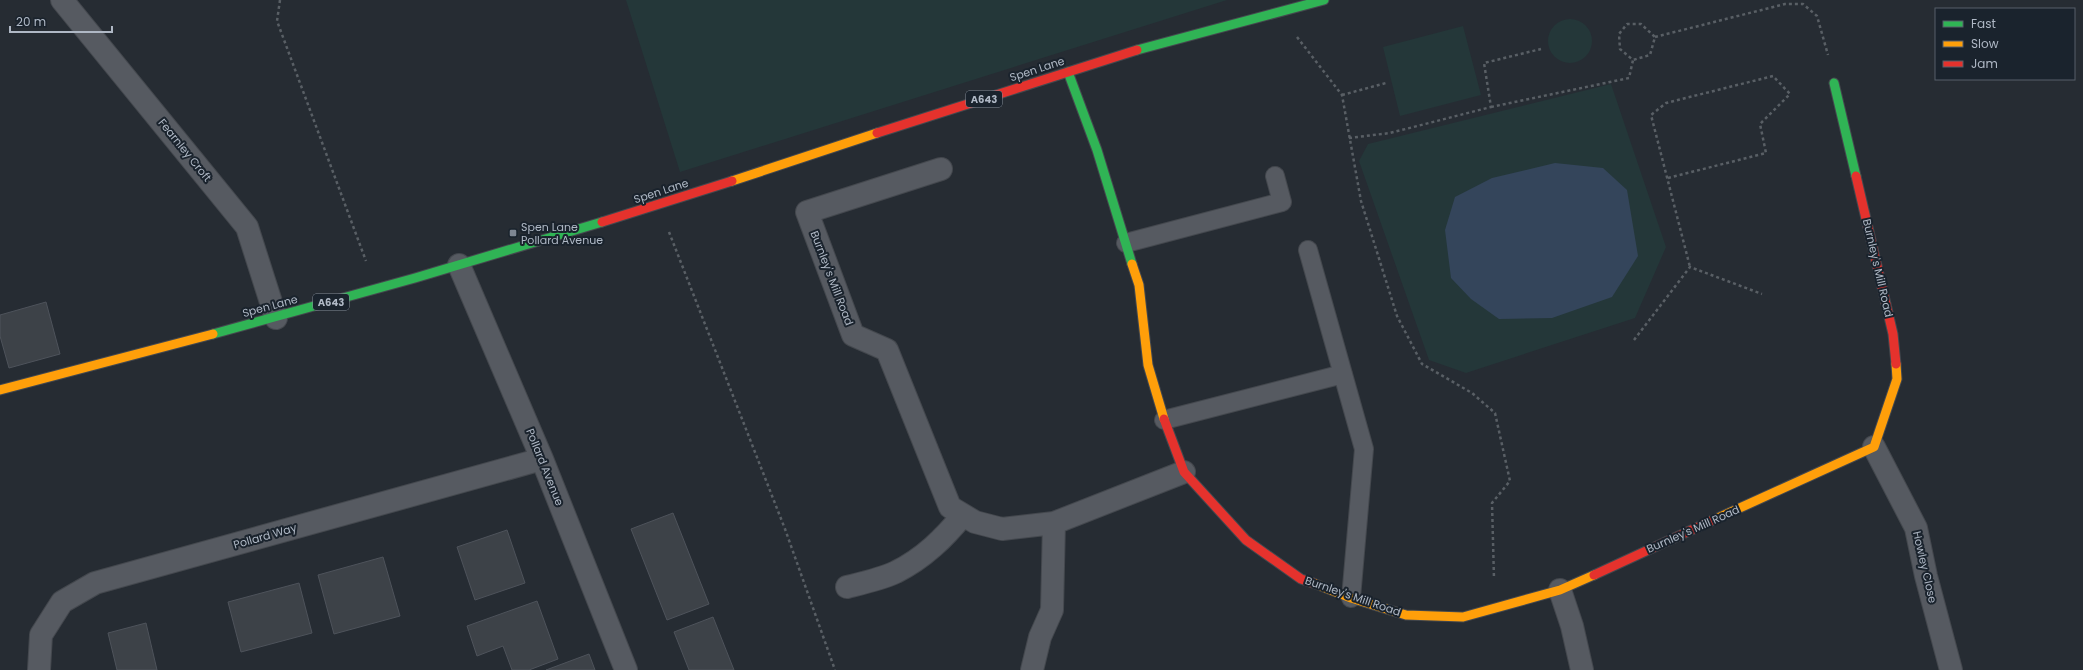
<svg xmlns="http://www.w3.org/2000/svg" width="2083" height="670" font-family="Poppins,sans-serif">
<rect width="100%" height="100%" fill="#262c33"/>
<path fill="#243739" d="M626,0H1227L680,172Z
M1548 41a22 22 0 1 1 44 0a22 22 0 1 1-44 0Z
M1463,26L1481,95L1400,116L1383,47Z
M1611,84L1666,247L1635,318L1466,373L1429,360L1359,161L1368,144Z"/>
<path fill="#34455b" d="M1555,163L1603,168L1627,190L1638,256L1612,297L1552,318L1499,319L1471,299L1451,278L1445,230L1455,197L1492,178Z"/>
<path fill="#3d4248" stroke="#4e535b" d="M46,302L60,354L9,368L0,336V315Z
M673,513L709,604L667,620L631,529Z
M507,530L525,583L475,600L457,547Z
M383,557L400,616L334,634L318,575Z
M299,583L312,633L241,652L228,602Z
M537,601L558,659L529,670H512L503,646L477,656L467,626Z
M713,617L734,670H689L674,632Z
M146,623L157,670H117L108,633Z
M589,654L595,670H546Z"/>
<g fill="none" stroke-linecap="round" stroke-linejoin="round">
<defs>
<path id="lane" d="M1126,243L1282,202L1275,176
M1308,250L1364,449L1351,598
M1164,420L1343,374"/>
<path id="street" d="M62,0L247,227L276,318
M941,169L807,212L853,335L887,350L950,507L975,522L1002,529L1054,523
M459,265L542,459L626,670
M1874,447L1916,528L1926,576L1951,670
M847,587C863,583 881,579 896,572C924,558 944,538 963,515
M1560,590L1572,626L1582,670
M39,670L41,635L62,602L95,583L542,459
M1032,670L1040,637L1052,610L1054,523L1184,472"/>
<path id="fast" d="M1137,50L1324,0
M1068,72L1097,150L1132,264
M1834,83L1856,176
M213,334L415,278L602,222"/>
<path id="slow" d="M732,181L877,133
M1132,264L1139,285L1148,365L1164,419
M0,390L213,334
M1711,521L1874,447L1897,379L1896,364
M1313,583L1351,598L1406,615L1463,617L1560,590L1594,575"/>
<path id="jam" d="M877,133L1137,50
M1856,176L1893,334L1896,364
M602,222L732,181
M1164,419L1184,472L1246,540L1301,579L1313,583
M1594,575L1711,521"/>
</defs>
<use href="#lane" stroke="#44484e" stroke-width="20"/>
<use href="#street" stroke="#44484e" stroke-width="24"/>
<use href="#fast" stroke="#44484e" stroke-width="11"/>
<use href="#slow" stroke="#44484e" stroke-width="11"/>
<use href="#jam" stroke="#44484e" stroke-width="11"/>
<path stroke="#595f65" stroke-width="2.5" stroke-dasharray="3 3" stroke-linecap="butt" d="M280,0L277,21L366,261
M1297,37L1342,95L1361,201L1397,316L1422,364L1472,393L1495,413L1510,481L1492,503L1494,579
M1655,37L1785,4H1803L1817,16L1828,55
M1342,95L1386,83
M1491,107L1629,78L1633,60L1620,49L1619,34L1627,24H1641L1655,37L1650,55L1633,60
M1349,138L1390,133L1491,107L1484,63L1541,49
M1668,178L1766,153L1760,124L1790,94L1773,76L1666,103L1651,115L1690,267
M669,232L785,529L835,670
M1634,340L1690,267L1762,294"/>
<use href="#lane" stroke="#565a61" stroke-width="18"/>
<use href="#street" stroke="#565a61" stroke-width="22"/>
<use href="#fast" stroke="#30b455" stroke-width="9"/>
<use href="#slow" stroke="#ff9f0a" stroke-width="9"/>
<use href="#jam" stroke="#e5322d" stroke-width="9"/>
</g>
<rect fill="#7f8792" stroke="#1a232d" stroke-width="1.5" x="509" y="229" width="8" height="8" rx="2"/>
<g text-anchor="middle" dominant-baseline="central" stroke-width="4" stroke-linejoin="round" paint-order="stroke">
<g fill="#1a232d" stroke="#828b97" stroke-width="1">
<rect x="966" y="91" width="36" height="16" rx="3"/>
<rect x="313" y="294" width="36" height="16" rx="3"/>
</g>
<g font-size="10" font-weight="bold" fill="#afb8c5">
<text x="984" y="99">A643</text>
<text x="331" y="302">A643</text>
</g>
<g font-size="11" fill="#afb8c5" stroke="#1a232d">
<text transform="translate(1037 69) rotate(-18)">Spen Lane</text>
<text transform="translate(185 150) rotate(51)">Fearnley Croft</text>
<text transform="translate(661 191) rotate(-18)">Spen Lane</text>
<text transform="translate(1878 268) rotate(77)">Burnley's Mill Road</text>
<text transform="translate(832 278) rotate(69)">Burnley's Mill Road</text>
<text transform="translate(270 306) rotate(-15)">Spen Lane</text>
<text transform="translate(545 467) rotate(68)">Pollard Avenue</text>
<text transform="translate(1693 529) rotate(-24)">Burnley's Mill Road</text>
<text transform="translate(265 536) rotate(-16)">Pollard Way</text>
<text transform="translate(1925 567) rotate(77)">Howley Close</text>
<text transform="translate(1353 596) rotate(19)">Burnley's Mill Road</text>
</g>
<g font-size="11" fill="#afb8c5" stroke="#1a232d" text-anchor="start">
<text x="521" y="227">Spen Lane<tspan x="521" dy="13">Pollard Avenue</tspan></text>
</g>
</g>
<rect x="1935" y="8" width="140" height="72" fill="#1a232d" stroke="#565f6a"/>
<rect x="1943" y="21" width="20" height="6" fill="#30b455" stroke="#565f6a"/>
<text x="1971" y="28" font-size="12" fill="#afb8c5">Fast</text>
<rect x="1943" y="41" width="20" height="6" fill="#ff9f0a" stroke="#565f6a"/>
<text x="1971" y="48" font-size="12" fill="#afb8c5">Slow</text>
<rect x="1943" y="61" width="20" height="6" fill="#e5322d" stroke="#565f6a"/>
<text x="1971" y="68" font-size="12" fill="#afb8c5">Jam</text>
<path d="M10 26v6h102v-6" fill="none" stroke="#afb8c5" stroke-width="2"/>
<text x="16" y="26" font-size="12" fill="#afb8c5" stroke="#1a232d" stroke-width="3" paint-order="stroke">20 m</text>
</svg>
